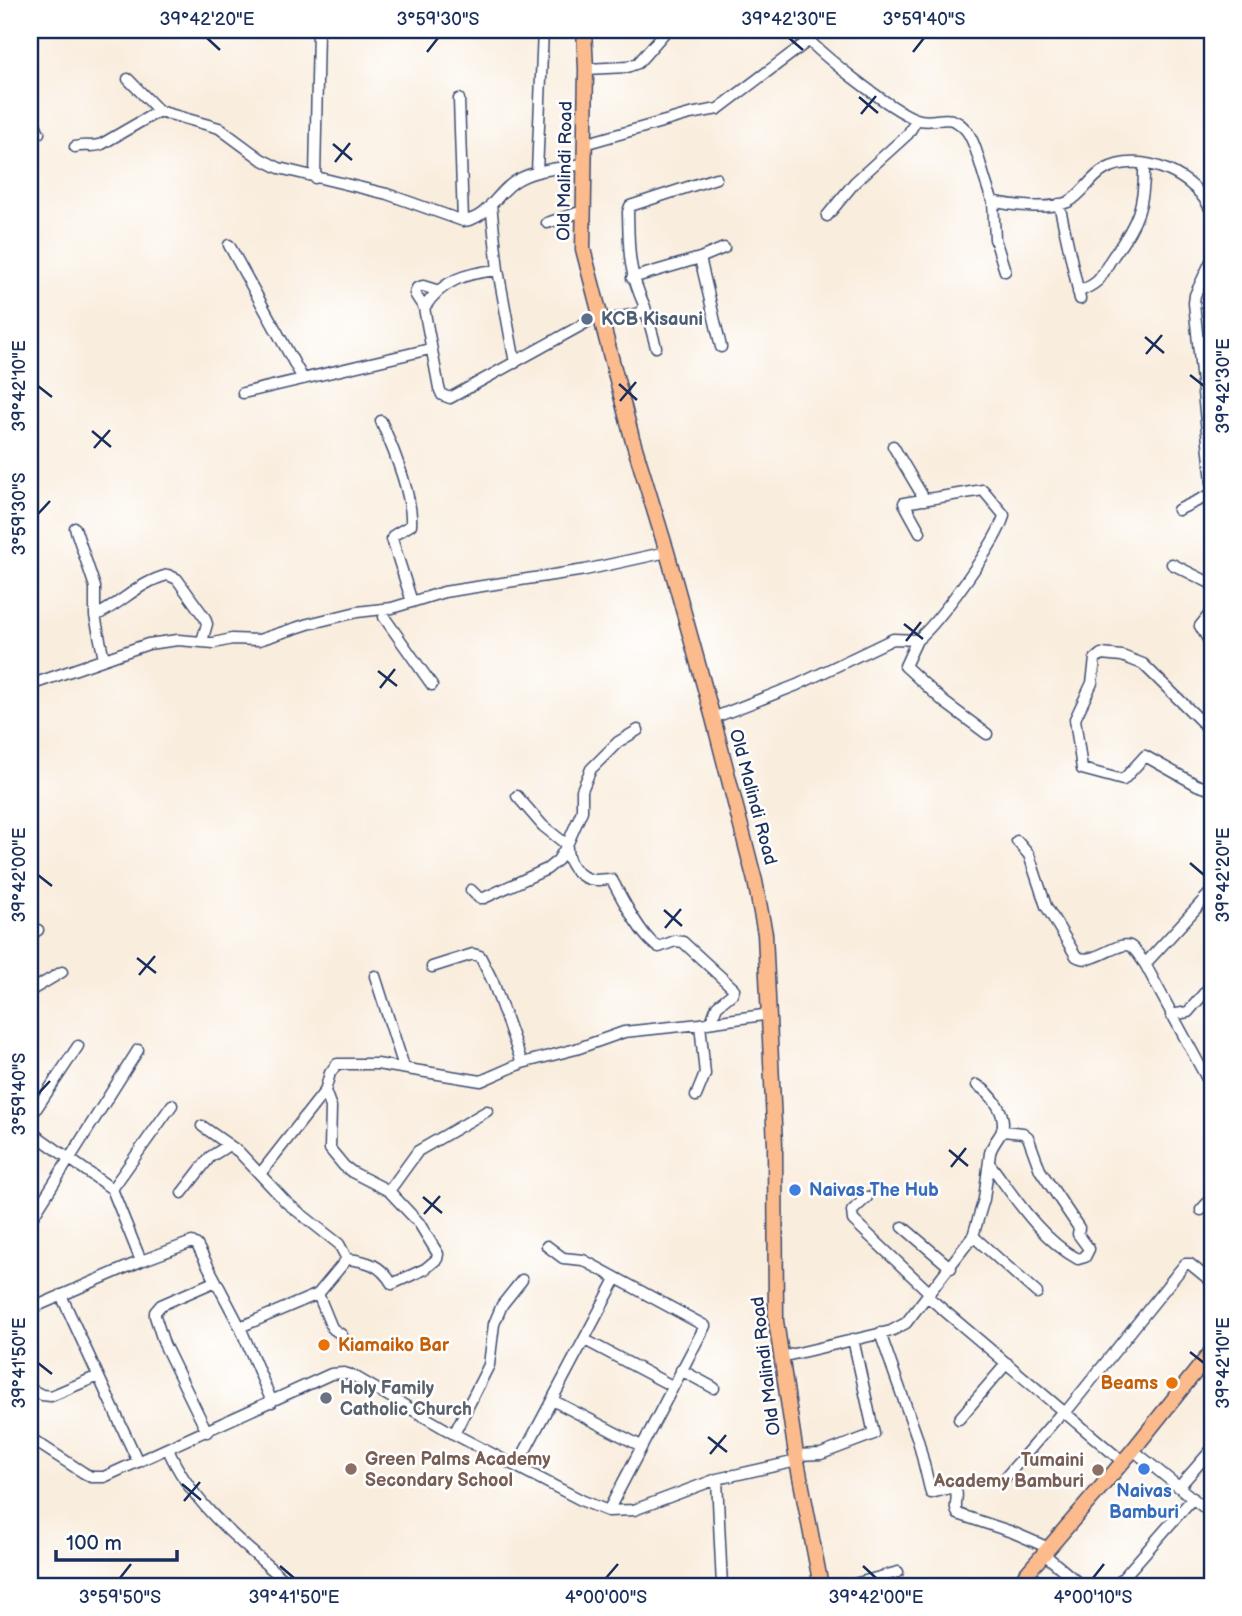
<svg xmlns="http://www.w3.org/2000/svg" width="1242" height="1616" font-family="'Balsamiq Sans',sans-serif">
<rect width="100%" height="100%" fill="#fff"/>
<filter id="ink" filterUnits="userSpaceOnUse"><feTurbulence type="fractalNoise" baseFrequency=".0143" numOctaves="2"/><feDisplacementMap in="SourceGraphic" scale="14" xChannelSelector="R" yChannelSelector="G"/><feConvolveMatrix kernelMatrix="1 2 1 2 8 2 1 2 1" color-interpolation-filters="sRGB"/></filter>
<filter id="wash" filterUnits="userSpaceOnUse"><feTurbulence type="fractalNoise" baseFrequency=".00686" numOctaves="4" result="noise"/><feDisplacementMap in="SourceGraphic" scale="28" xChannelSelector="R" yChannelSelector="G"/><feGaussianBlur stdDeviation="1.57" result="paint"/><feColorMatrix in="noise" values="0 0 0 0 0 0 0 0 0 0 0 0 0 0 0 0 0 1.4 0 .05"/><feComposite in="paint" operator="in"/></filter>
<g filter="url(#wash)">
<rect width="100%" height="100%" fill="#f9eddd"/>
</g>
<g filter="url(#ink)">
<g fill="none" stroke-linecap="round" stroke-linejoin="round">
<defs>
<path id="minor" d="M800,30C815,51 890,109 916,119C936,126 948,109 966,130C978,144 983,182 993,201C1012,206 1049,210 1068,202C1082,195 1090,178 1104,170C1141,149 1198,176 1212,213
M586,69L627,67L638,63L667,30
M128,79L159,111
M459,99L463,221
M30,113L39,133
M584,144L690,114L718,109L808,41L818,30
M75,147C84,144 92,148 102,144L159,111L219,128L261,159L279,168L387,194L463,221C489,219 497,190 519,179C538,169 562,168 583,164
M537,172L543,30
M315,178L318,30
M993,201L995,239L1005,271
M491,204L498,270L515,363
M1059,204L1080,299
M827,216L855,182L908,134L917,119
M547,223L583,211
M229,245L303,379
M700,258L721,347
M1212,259L1195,295L1194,303L1212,482
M498,270C466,273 442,280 424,308L439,388L442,395L450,398L600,315
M632,278L700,258L724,248
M1078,292C1106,280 1099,276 1114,255C1138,223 1145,204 1144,164
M645,307L656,347
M424,308L415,294L417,288L423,286L436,290
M602,321L639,313L645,307C628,270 629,252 628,212L630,206L716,178
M1199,340L1212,344
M243,393L430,349
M381,421C393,448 413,496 411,525L394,535L392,539L412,602
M893,446L925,500
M1178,510L1212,494
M75,528L95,587V616L104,659
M1172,564L1212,584
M1212,611L1200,626L1212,646
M95,616C121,604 139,582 168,575L177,579L205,618L207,624L202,641
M384,617L432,685
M917,640L905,666L944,702L987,734
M30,685L148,644L178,640L214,643L232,639L259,640L308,624L357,612L392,608L444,592L585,570L667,552
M713,718L797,685L893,639L917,640C938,623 999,540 1004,515L983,490L904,503L920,532
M1212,732L1143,664L1122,656L1101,654L1095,659L1092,683L1075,719L1082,769L1123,780L1145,756L1197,785L1212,790
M517,796L543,826L567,845C566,862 577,879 596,880C603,880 606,878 612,880C621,896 643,941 659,947L675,941L683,942L734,989L733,993L717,1006L711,1022
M1017,841L1029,855L1046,906L1076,956C1093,967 1117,940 1130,946C1136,949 1141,959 1145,964L1212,1088
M471,890L479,898H484L547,869L558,860L567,845L582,811V790L591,769L618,742L638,730
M30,935L38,930
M1145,964L1212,891
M432,967L473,954L480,956L493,982L522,1063
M375,976L404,1067
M30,991L62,972
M1171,1015L1188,1012L1212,984
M325,1091L331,1107L330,1149L344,1166L352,1172L389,1191
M696,1096L705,1074L700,1024L770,1014
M30,1118L78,1046
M202,1126L239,1152L287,1203L339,1244L347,1259
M30,1131L112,1189L141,1261
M989,1163C1014,1196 1040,1239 1078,1259L1085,1257L1089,1249L1078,1234L1079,1228L1040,1170L1028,1137L1023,1133L1002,1131
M260,1174L325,1091L330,1073L337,1064H377L481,1081L522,1063L576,1049L624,1032L700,1024
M112,1189L172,1105
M182,1193L210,1157L229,1145
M867,1197L852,1211L853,1220L930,1293
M1201,1210L1212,1198
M30,1221L138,1050
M903,1227L951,1268
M973,1236L1037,1293
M547,1246L563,1258L583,1260L705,1326L608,1511
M318,1294L332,1328L342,1335
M61,1295L138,1462
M927,1296L1123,1462
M30,1309L141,1261L192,1242L197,1245L240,1327L272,1402
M240,1327L318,1294L347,1259C368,1261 381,1265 392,1284L425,1269L437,1259L438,1254L419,1223L389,1191L418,1151L487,1111
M880,1333L918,1440L931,1493L954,1487C961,1495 952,1506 958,1514L1012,1532L1049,1548
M585,1340L672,1386
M781,1357L891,1331L906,1323L973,1236L984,1199L990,1153C992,1145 997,1140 1001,1133C1009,1115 991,1093 977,1085
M681,1370L714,1388
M30,1389L42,1395L51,1396L98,1376
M552,1400L641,1446
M1065,1413L1185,1264H1190L1212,1282
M959,1419L1007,1363
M207,1432L164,1344L155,1316V1312L161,1305L216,1281
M454,1434L489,1365L494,1324L502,1305L522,1280
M30,1438L84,1473L91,1477H104L331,1374L344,1373L354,1376L454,1434L583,1501L608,1511L634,1510L717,1479L797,1461
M168,1449C192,1506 246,1546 291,1586
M1133,1450L1212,1514
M796,1455L821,1454L874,1434L853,1339
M517,1466L616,1279
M1005,1478L1063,1411
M717,1479L722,1586
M1179,1487L1212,1449
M1044,1554L1082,1586
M847,1586L898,1572
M1116,1586L1193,1498
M1211,1586L1212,1585"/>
<path id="major" d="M584,30L586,69L583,249L632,438L667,552L713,718L755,881L765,934L775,1145L776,1321L797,1461L821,1586
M1016,1586L1133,1450L1212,1351"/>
</defs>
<use href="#minor" stroke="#3c4c71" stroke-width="13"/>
<use href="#major" stroke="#3c4c71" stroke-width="17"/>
<use href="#minor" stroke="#fff" stroke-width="10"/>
<use href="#major" stroke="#fbbb8d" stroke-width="14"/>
</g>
</g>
<path fill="none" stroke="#1b2f5e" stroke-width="2.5" d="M207,38L220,50M789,38L803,50M427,52L438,38M913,52L924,38M859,97L878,113M861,114L876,96M333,144L352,160M335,162L350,143M1145,337L1164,353M1146,354L1162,335M1190,375L1204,386M619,384L637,400M38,386L52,397M620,401L636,382M92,431L111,447M94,448L110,430M38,514L50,501M904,624L923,639M906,641L921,622M378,671L397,686M380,688L395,669M1190,863L1204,875M38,875L52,886M664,910L682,926M665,928L681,909M137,958L156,973M139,975L155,956M38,1094L50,1081M949,1150L968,1166M951,1167L966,1148M423,1197L442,1213M424,1214L440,1196M1190,1352L1204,1363M38,1363L52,1374M708,1437L727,1452M710,1454L726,1435M182,1484L201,1500M184,1501L200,1482M280,1566L294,1578M863,1566L876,1578M120,1578L131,1564M606,1578L618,1564M1093,1578L1104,1564"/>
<circle fill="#5c6f8a" stroke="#fff" stroke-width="2.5" cx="587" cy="319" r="7"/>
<g fill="#3f7fe0" stroke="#fff" stroke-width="2.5">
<circle cx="795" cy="1190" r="7"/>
<circle cx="1144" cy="1469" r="7"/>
</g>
<g fill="#e8710a" stroke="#fff" stroke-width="2.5">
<circle cx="324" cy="1345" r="7"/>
<circle cx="1172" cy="1383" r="7"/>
</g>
<circle fill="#6b7280" stroke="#fff" stroke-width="2.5" cx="326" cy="1398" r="7"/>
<g fill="#8d6e63" stroke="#fff" stroke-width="2.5">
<circle cx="351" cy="1469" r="7"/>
<circle cx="1098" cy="1470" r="7"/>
</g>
<g text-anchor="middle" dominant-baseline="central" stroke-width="5" stroke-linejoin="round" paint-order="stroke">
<g font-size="18" fill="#1b2f5e" stroke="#fff">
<text transform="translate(565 171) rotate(-89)">Old Malindi Road</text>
<text transform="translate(753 797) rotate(75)">Old Malindi Road</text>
<text transform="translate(766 1366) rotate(-97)">Old Malindi Road</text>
</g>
<g font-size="18" font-weight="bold" fill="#4e5e75" stroke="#fff" text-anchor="start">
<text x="601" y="319">KCB Kisauni</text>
</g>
<g font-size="18" font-weight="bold" fill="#366cbe" stroke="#fff" text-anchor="start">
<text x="809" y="1190">Naivas The Hub</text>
<text x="1144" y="1491" text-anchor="middle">Naivas<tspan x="1144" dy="21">Bamburi</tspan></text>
</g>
<g font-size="18" font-weight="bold" fill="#c56008" stroke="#fff" text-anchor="start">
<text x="338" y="1345">Kiamaiko Bar</text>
<text x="1158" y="1383" text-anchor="end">Beams</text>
</g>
<g font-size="18" font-weight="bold" fill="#5b616d" stroke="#fff" text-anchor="start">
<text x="340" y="1388">Holy Family<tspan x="340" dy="21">Catholic Church</tspan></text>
</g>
<g font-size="18" font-weight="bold" fill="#785e54" stroke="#fff" text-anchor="start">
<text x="365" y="1459">Green Palms Academy<tspan x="365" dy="21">Secondary School</tspan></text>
<text x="1084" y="1460" text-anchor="end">Tumaini<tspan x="1084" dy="21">Academy Bamburi</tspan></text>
</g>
</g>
<rect width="1242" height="1616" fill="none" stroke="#fff" stroke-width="77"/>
<path d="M56 1550v10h121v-10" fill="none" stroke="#1b2f5e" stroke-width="3.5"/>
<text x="66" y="1550" font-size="21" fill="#1b2f5e" stroke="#ffffff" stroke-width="5" paint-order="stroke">100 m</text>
<rect x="38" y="38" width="1166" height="1540" fill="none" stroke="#1b2f5e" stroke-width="2.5"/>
<g font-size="18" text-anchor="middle" fill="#1b2f5e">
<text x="207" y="25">39°42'20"E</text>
<text x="438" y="25">3°59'30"S</text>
<text x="789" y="25">39°42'30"E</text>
<text x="924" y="25">3°59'40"S</text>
<text transform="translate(19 386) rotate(-90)" y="6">39°42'10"E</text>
<text transform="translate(1223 386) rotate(-90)" y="6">39°42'30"E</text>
<text transform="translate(19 514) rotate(-90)" y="6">3°59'30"S</text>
<text transform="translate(19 875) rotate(-90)" y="6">39°42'00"E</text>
<text transform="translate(1223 875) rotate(-90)" y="6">39°42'20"E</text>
<text transform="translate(19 1094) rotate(-90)" y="6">3°59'40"S</text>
<text transform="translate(19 1363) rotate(-90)" y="6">39°41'50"E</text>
<text transform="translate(1223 1363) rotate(-90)" y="6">39°42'10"E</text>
<text x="120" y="1603">3°59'50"S</text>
<text x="294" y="1603">39°41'50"E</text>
<text x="606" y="1603">4°00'00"S</text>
<text x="876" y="1603">39°42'00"E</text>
<text x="1093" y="1603">4°00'10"S</text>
</g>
</svg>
